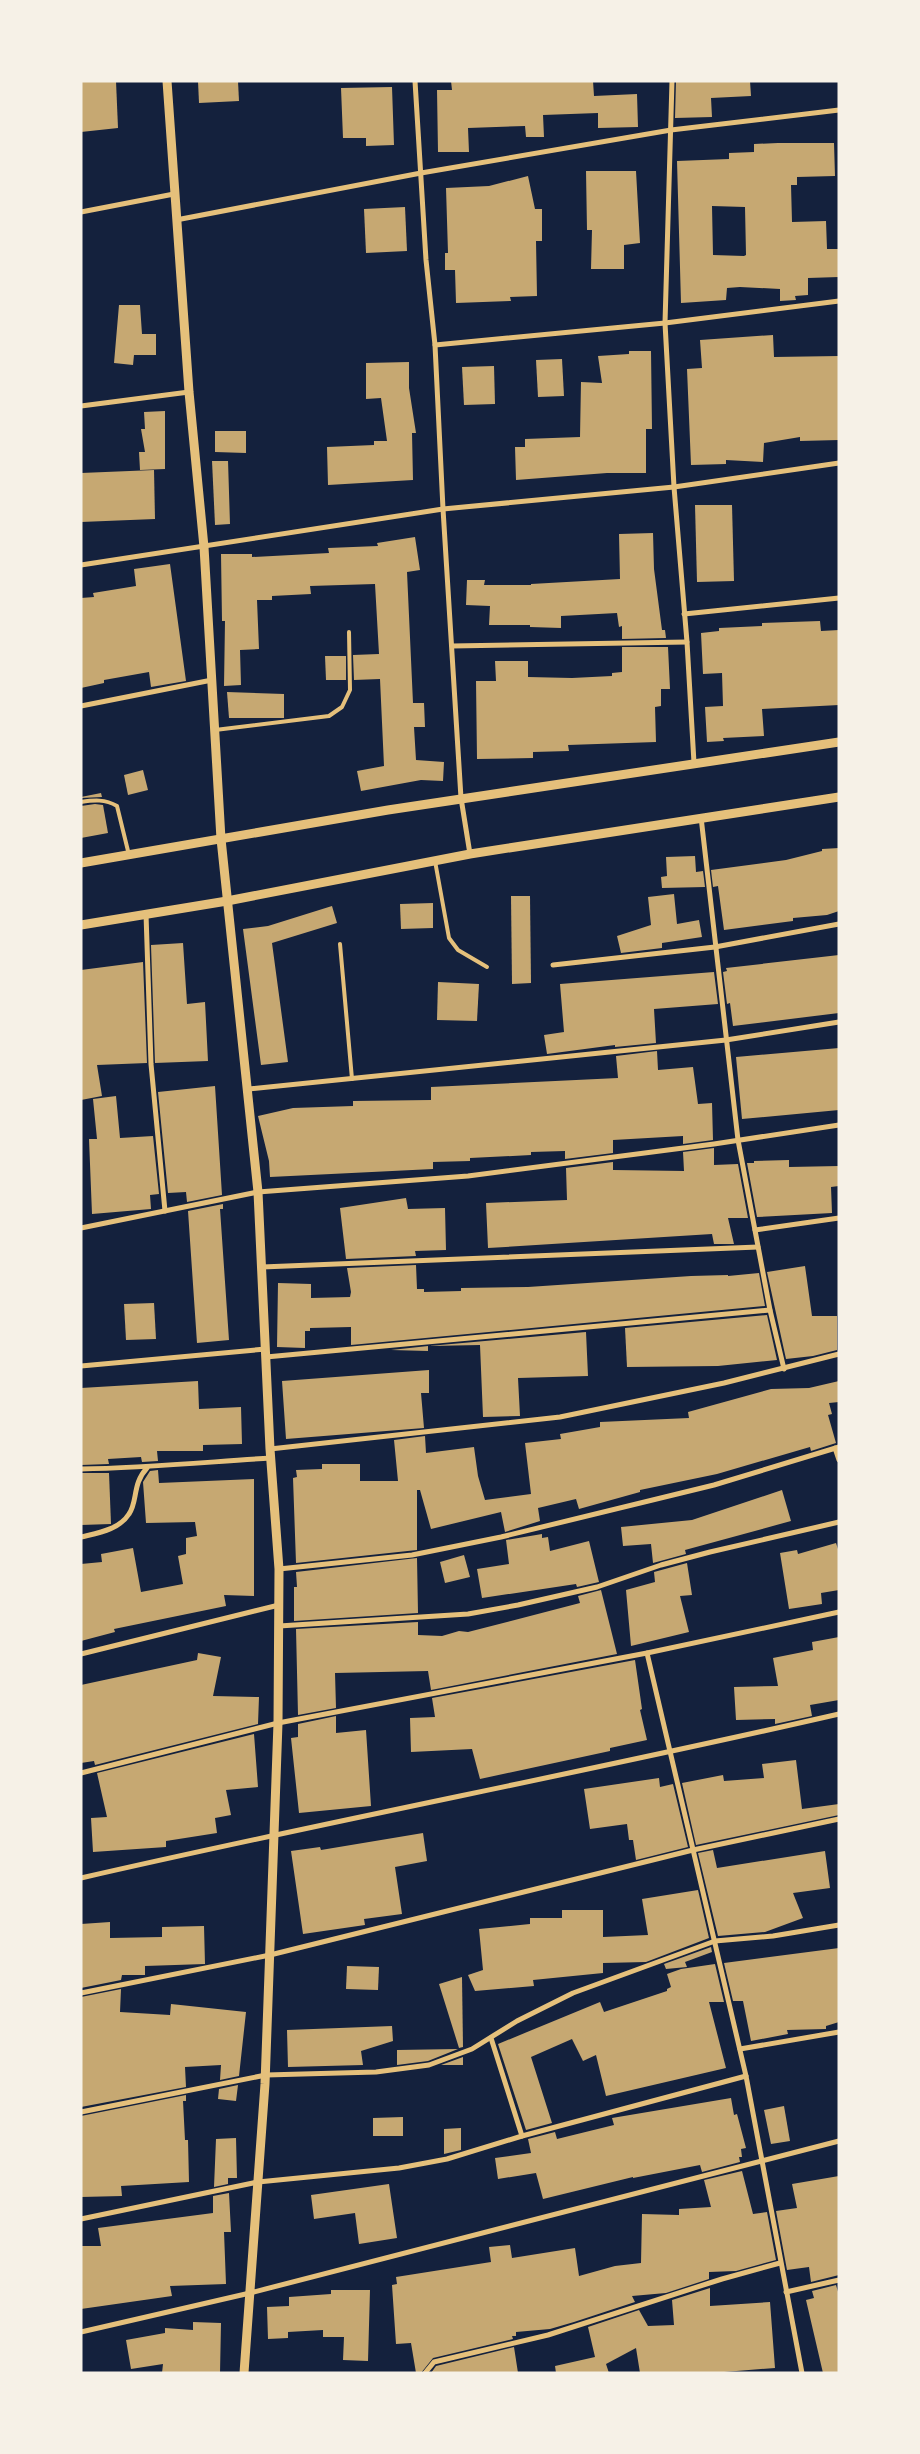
<svg xmlns="http://www.w3.org/2000/svg" width="920" height="2454" font-family="Rubik,sans-serif">
<style>
.building{fill:#c6a872;fill-rule:evenodd}
.lines{fill:none;stroke-linecap:round;stroke-linejoin:round}
.service{stroke:#e5c07b;stroke-width:4}
.minor{stroke:#e5c07b;stroke-width:5}
.tertiary{stroke:#e5c07b;stroke-width:9}
</style>
<rect width="100%" height="100%" fill="#14213d"/>
<g class="building">
<path d="M81,81H116L118,128L81,132Z"/>
<path d="M198,81H238L239,101L199,103Z"/>
<path d="M451,81H593L594,96L637,94L638,127L598,128V113L543,115L544,137H526L525,126L468,128L469,152H438L437,90H452Z"/>
<path d="M676,81H750L751,96L711,98L712,117L675,118Z"/>
<path d="M392,87L394,145L366,146V138H343L341,88Z"/>
<path d="M778,143H834L835,176L797,177V185H791L792,222L826,221L827,249H839V277L808,278V295L795,296L796,300L780,301V289L740,287L727,288L726,300L681,303L677,161L729,159V153L754,152V144ZM712,206L745,207L746,255L744,256L713,255Z"/>
<path d="M586,171H636L640,243L624,245V269H591L592,230H587Z"/>
<path d="M528,176L535,209H542V241H536L537,296L510,297L511,301L456,303L455,270H445V253H448L446,188L489,186Z"/>
<path d="M405,207L407,251L366,253L364,209Z"/>
<path d="M119,305H140L142,334H156V355H134L133,365L114,363Z"/>
<path d="M773,335L774,357L839,356V440L800,441V437L764,443L763,462L726,460V464L691,465L687,369L702,368L700,340Z"/>
<path d="M629,351H651L652,429H646V473H607L516,480L515,447H525V439L580,437L581,382L602,383L598,356L629,354Z"/>
<path d="M562,359L564,396L538,397L536,360Z"/>
<path d="M409,362V388L416,433H412L413,480L328,485L327,447L374,445V441H387L381,398L366,399V363Z"/>
<path d="M494,366L495,404L464,405L462,367Z"/>
<path d="M165,411V469L140,470L139,452H145L141,429H145L144,412Z"/>
<path d="M215,431H246V453L215,452Z"/>
<path d="M212,461H228L230,524L215,525Z"/>
<path d="M154,470L155,519L81,522V473Z"/>
<path d="M695,505H732L734,581L697,582Z"/>
<path d="M653,533L654,569L662,630H665L666,638L622,639V626L619,627L617,613L561,616V628L530,627V625H489L490,606L466,605L467,580H485L484,585H531V584L620,579L619,534Z"/>
<path d="M415,537L420,570L407,572L413,703H424L425,727H414L416,760L444,762L443,781L421,780L361,791L357,771L384,766L380,679L354,680L353,655L379,654L375,584L310,586L311,594L272,596V600H257L259,649L240,650L241,685L224,686L225,621H222L221,554H252V557L329,553L328,548L378,546L377,543Z"/>
<path d="M170,564L186,681L151,687L149,672L104,680V683L81,688V598L94,597L93,593L136,586L134,569Z"/>
<path d="M820,621L821,631L839,630V705L762,709L764,736L723,738L724,741L707,742L705,707L723,706L722,673L703,674L701,633L719,631V628L762,626V623Z"/>
<path d="M622,647H668L670,689H661V706L655,707L656,742L568,745L569,751L533,752V758L477,759L476,681H496L495,661H528V677L572,678L612,676V673L622,672Z"/>
<path d="M325,656H346V680H326Z"/>
<path d="M227,692L284,694V718H229Z"/>
<path d="M143,770L148,790L128,795L124,775Z"/>
<path d="M101,793L102,797L81,798V797Z"/>
<path d="M95,804L103,805L108,833L81,838V806Z"/>
<path d="M839,848V911L827,915L793,918V921L724,930L718,886L713,887L711,870L786,860L822,851V849Z"/>
<path d="M695,856L696,872L703,871L705,887L662,888L661,877L667,876L666,857Z"/>
<path d="M674,894L677,924L699,920L702,937L662,943V948L621,953L617,936L651,925L648,897Z"/>
<path d="M511,896H530L531,983L512,984Z"/>
<path d="M433,903V928L401,929L400,904Z"/>
<path d="M332,906L337,923L272,943L288,1062L261,1065L243,929L268,926Z"/>
<path d="M183,943L187,1004L205,1002L208,1061L155,1063L151,945Z"/>
<path d="M839,955V1013L733,1026L730,1003L727,1004L723,972L727,971L726,968Z"/>
<path d="M143,962L147,1063L97,1065L102,1096L81,1100V970Z"/>
<path d="M714,972L718,1004L654,1009L656,1043L615,1047V1045L547,1054L544,1035L564,1032L560,984Z"/>
<path d="M438,982L479,984L477,1021L437,1020Z"/>
<path d="M839,1048V1110L742,1119L736,1057Z"/>
<path d="M657,1051L658,1070L693,1067L698,1104L712,1103L713,1140L683,1144V1136L613,1140V1153L565,1159V1151L531,1152V1155L470,1158V1161L433,1162V1169L270,1177L269,1161L258,1116L293,1108L353,1106V1101L431,1100V1087L618,1078L616,1056Z"/>
<path d="M215,1086L222,1195L187,1202L186,1192L168,1193L158,1092Z"/>
<path d="M116,1096L120,1138L153,1136L159,1194L150,1195L151,1209L92,1214L89,1139H97L93,1099Z"/>
<path d="M714,1148V1165L738,1164L748,1218H728L734,1244H714L712,1234L488,1248L486,1203L567,1200L566,1168L613,1162V1170L684,1171L683,1152Z"/>
<path d="M789,1160V1167L839,1166V1186L831,1187L832,1213L757,1217L747,1163H754V1161Z"/>
<path d="M406,1198L408,1209L445,1208L446,1250L415,1251L416,1256L346,1259L340,1208Z"/>
<path d="M223,1204V1209H220L229,1340L197,1343L188,1211Z"/>
<path d="M416,1265L417,1289H424V1292L461,1291V1288L528,1287L691,1276L728,1275V1276L759,1273L765,1306L351,1345V1327L310,1328V1331H305V1348L277,1347L278,1283L311,1284V1298L350,1297L351,1292L347,1268Z"/>
<path d="M805,1266L812,1316H837V1350L813,1356L786,1359L767,1272Z"/>
<path d="M154,1303L156,1339L126,1340L124,1304Z"/>
<path d="M767,1315L777,1360L718,1366L627,1367L625,1328Z"/>
<path d="M586,1332L588,1376L518,1378L520,1416L483,1417L480,1345L429,1346Z"/>
<path d="M428,1346V1351L391,1350Z"/>
<path d="M429,1370V1393H421L424,1428L286,1439L282,1381Z"/>
<path d="M198,1381L199,1409L241,1407L242,1444L203,1445V1451H157L158,1461L142,1462L141,1457L108,1459L109,1464L81,1465V1388Z"/>
<path d="M839,1381V1402L829,1403L832,1414L828,1415L836,1443L811,1451L810,1447L717,1474L640,1490V1492L579,1509L576,1499L538,1508L540,1521L505,1532L501,1512L431,1529L420,1490H417V1550L296,1563L293,1478L297,1477L296,1470L322,1469V1464H360V1481H398L394,1440L425,1436L426,1453L474,1447L478,1476L485,1500L531,1494L525,1443L561,1439L560,1434L600,1427V1422L689,1418L688,1412L771,1389L809,1388Z"/>
<path d="M158,1470L159,1483L254,1479V1596L224,1595L226,1606L114,1629L115,1632L81,1641V1564L102,1562L101,1554L133,1548L141,1592L183,1584L178,1556L186,1554V1538L197,1536L195,1522L146,1523L143,1482L150,1471Z"/>
<path d="M81,1473H109L111,1524L81,1525Z"/>
<path d="M782,1490L791,1521L685,1550L686,1554L653,1563L651,1544L623,1546L621,1527L692,1520Z"/>
<path d="M542,1534V1538L548,1537L550,1551L589,1541L599,1582L577,1587L576,1584L482,1598L477,1569L509,1564L506,1540Z"/>
<path d="M836,1543L839,1552V1590L821,1593L822,1604L789,1609L780,1553L797,1550L798,1554Z"/>
<path d="M464,1555L470,1577L445,1583L440,1562Z"/>
<path d="M417,1558L418,1613L294,1621V1587H297L296,1572Z"/>
<path d="M687,1563L692,1595L680,1596L689,1632L631,1646L626,1590L655,1582L654,1572Z"/>
<path d="M601,1590L617,1654L431,1690L428,1671L335,1673L336,1708L298,1715L296,1629L418,1622V1635L442,1636L459,1631L468,1632L580,1603L578,1596Z"/>
<path d="M839,1637V1700L810,1705L812,1716L775,1724V1719L736,1720L734,1687L778,1686L773,1658L813,1650L812,1642Z"/>
<path d="M198,1653L221,1657L213,1696L259,1697L258,1724L95,1765L94,1761L81,1763V1685L197,1660Z"/>
<path d="M635,1660L642,1709L640,1710L647,1740L610,1748V1751L480,1779L472,1749L411,1752L410,1718L435,1717L432,1698Z"/>
<path d="M336,1716V1733L366,1730L371,1806L299,1813L291,1738L298,1737V1724Z"/>
<path d="M254,1734L258,1787L226,1790L231,1815L215,1818L217,1833L166,1841V1847L93,1852L91,1818L107,1817L97,1773Z"/>
<path d="M796,1760L802,1809L839,1804V1815L696,1845L682,1783L723,1775L724,1781L764,1778L762,1764Z"/>
<path d="M659,1778L660,1787L673,1784L688,1847L636,1860L633,1840H629L627,1824L590,1829L584,1789Z"/>
<path d="M423,1833L427,1861L395,1867L402,1914L364,1919L365,1925L303,1934L291,1851L320,1847L321,1850Z"/>
<path d="M713,1850L717,1868L825,1851L830,1888L793,1893L803,1918L765,1932L718,1936L698,1853Z"/>
<path d="M698,1890L709,1938L646,1962L603,1963V1973L533,1980L534,1986L475,1991L468,1975L483,1970L479,1929L530,1924V1918H562V1910H603V1937L648,1935L642,1899Z"/>
<path d="M110,1922V1938L162,1937V1927L204,1926L205,1964L145,1966V1975H122L121,1980L81,1988V1924Z"/>
<path d="M711,1947L712,1952L685,1962L687,1967L666,1969L664,1964Z"/>
<path d="M839,1948V2022L826,2026V2029L787,2030L788,2034L751,2041L743,2001H733L724,1963Z"/>
<path d="M715,1964L724,2002H709L726,2068L606,2096L596,2055L583,2061L572,2039L531,2057L552,2123L526,2130L498,2044L600,2002L604,2012L667,1991V1989L671,1987L667,1974L681,1969Z"/>
<path d="M347,1966L379,1967L378,1990L346,1989Z"/>
<path d="M462,1977L463,2047L459,2048L439,1984Z"/>
<path d="M121,1989L120,2012L170,2015L171,2004L246,2012L239,2076L220,2080L221,2065L185,2067L186,2087L81,2107V1997Z"/>
<path d="M392,2026L393,2041L361,2051L363,2065L288,2067L287,2030Z"/>
<path d="M458,2049L428,2061L397,2065V2050Z"/>
<path d="M463,2057V2065H441Z"/>
<path d="M238,2085L236,2101L218,2099L219,2089Z"/>
<path d="M186,2095V2101H183L185,2140H188L189,2182L121,2186L122,2196L81,2197V2116Z"/>
<path d="M731,2098L734,2115L737,2114L746,2148L741,2149L742,2157H739L740,2162L702,2172L700,2165L633,2178V2177L543,2199L536,2173L498,2179L495,2158L531,2153L528,2139L555,2132L557,2139L614,2125L612,2118Z"/>
<path d="M784,2106L790,2141L771,2144L764,2110Z"/>
<path d="M403,2117V2136H373V2118Z"/>
<path d="M461,2128V2150L444,2154V2129Z"/>
<path d="M236,2138L237,2178H228V2184L214,2187L216,2139Z"/>
<path d="M742,2171L753,2214L767,2212L776,2260L736,2271L709,2272V2279L666,2293L632,2296L635,2302L574,2322L550,2329L516,2332V2336H512L513,2339L433,2358L421,2373H416L411,2343L396,2344L392,2285L397,2284L396,2277L491,2262L489,2247L510,2245L512,2258L575,2248L579,2276L615,2266L641,2263L642,2214L679,2215V2209L711,2207L704,2180Z"/>
<path d="M839,2176V2275L811,2282L809,2267L787,2270L776,2211L797,2208L792,2184Z"/>
<path d="M389,2184L397,2238L359,2244L355,2213L314,2219L311,2195Z"/>
<path d="M229,2193L231,2232H224L226,2284L170,2286L172,2296L81,2309V2246H101L98,2228L213,2213V2196Z"/>
<path d="M836,2285L839,2295V2373H823L806,2300L814,2298L812,2291Z"/>
<path d="M710,2288V2306L770,2302L775,2368L712,2373H640L636,2348L606,2364L609,2373H556L555,2366L595,2357L588,2327L639,2310L648,2326L674,2325L672,2300Z"/>
<path d="M331,2290H370L368,2361L343,2360L344,2337H323V2330L288,2332V2338L268,2339L267,2307L289,2306V2297L331,2294Z"/>
<path d="M193,2322L221,2323L220,2373H162L163,2364L131,2369L126,2340L165,2333V2328L193,2330Z"/>
<path d="M514,2347L518,2373H431L436,2366Z"/>
</g>
<g class="lines">
<g class="service">
<path d="M215,730L329,716L342,707L350,690L349,632"/>
<path d="M81,802C94,800 105,799 117,806L129,855"/>
<path d="M435,861L449,938L458,950L487,967"/>
<path d="M340,944L352,1079"/>
</g>
<g class="minor">
<path d="M415,81L426,260L435,345L443,509L461,798L470,854"/>
<path d="M672,81L665,323L674,487L687,642L694,763"/>
<path d="M81,212L174,194"/>
<path d="M176,220L421,173L671,130L839,110"/>
<path d="M435,345L665,323L839,301"/>
<path d="M81,406L189,392"/>
<path d="M81,565L443,509L674,487L839,463"/>
<path d="M684,614L839,598"/>
<path d="M452,646L687,642"/>
<path d="M81,706L212,680"/>
<path d="M701,817L738,1140L770,1310L784,1369"/>
<path d="M146,914L151,1064L165,1211"/>
<path d="M553,965L715,947L839,924"/>
<path d="M249,1089L726,1040L839,1022"/>
<path d="M81,1228L258,1192L468,1176L714,1144L839,1125"/>
<path d="M755,1230L839,1218"/>
<path d="M262,1267L758,1247"/>
<path d="M266,1357L770,1310"/>
<path d="M81,1366L266,1349"/>
<path d="M835,1448L839,1460"/>
<path d="M270,1449L560,1417L724,1383L839,1354"/>
<path d="M81,1469C145,1468 207,1462 271,1458"/>
<path d="M81,1537C97,1533 119,1530 129,1514C138,1501 132,1484 147,1468"/>
<path d="M279,1569L412,1555L501,1537L714,1485L839,1447"/>
<path d="M279,1626L468,1614L518,1605L597,1587L661,1565L710,1552L839,1522"/>
<path d="M647,1653L746,2076L802,2373"/>
<path d="M81,1654L279,1605"/>
<path d="M81,1773L278,1723L647,1653L839,1612"/>
<path d="M81,1878C333,1820 587,1772 839,1714"/>
<path d="M81,1993L270,1955L693,1850L839,1819"/>
<path d="M491,2038L522,2136"/>
<path d="M740,2049L839,2032"/>
<path d="M81,2112L266,2075L376,2072L429,2065L472,2049L517,2021L573,1993L715,1941L773,1936L839,1925"/>
<path d="M81,2219L258,2182L399,2168L447,2159L522,2136L746,2076"/>
<path d="M786,2292L839,2280"/>
<path d="M81,2332L250,2293L839,2141"/>
<path d="M425,2373L434,2362L548,2335L722,2279L780,2263"/>
</g>
<g class="tertiary">
<path d="M167,81L189,392L204,547L221,839L258,1192L270,1449L279,1569L278,1723L265,2084L244,2373"/>
<path d="M81,863L388,810L839,742"/>
<path d="M81,925L227,901L470,854L839,797"/>
</g>
</g>
<rect width="920" height="2454" fill="none" stroke="#f6f1e7" stroke-width="165"/>
</svg>
